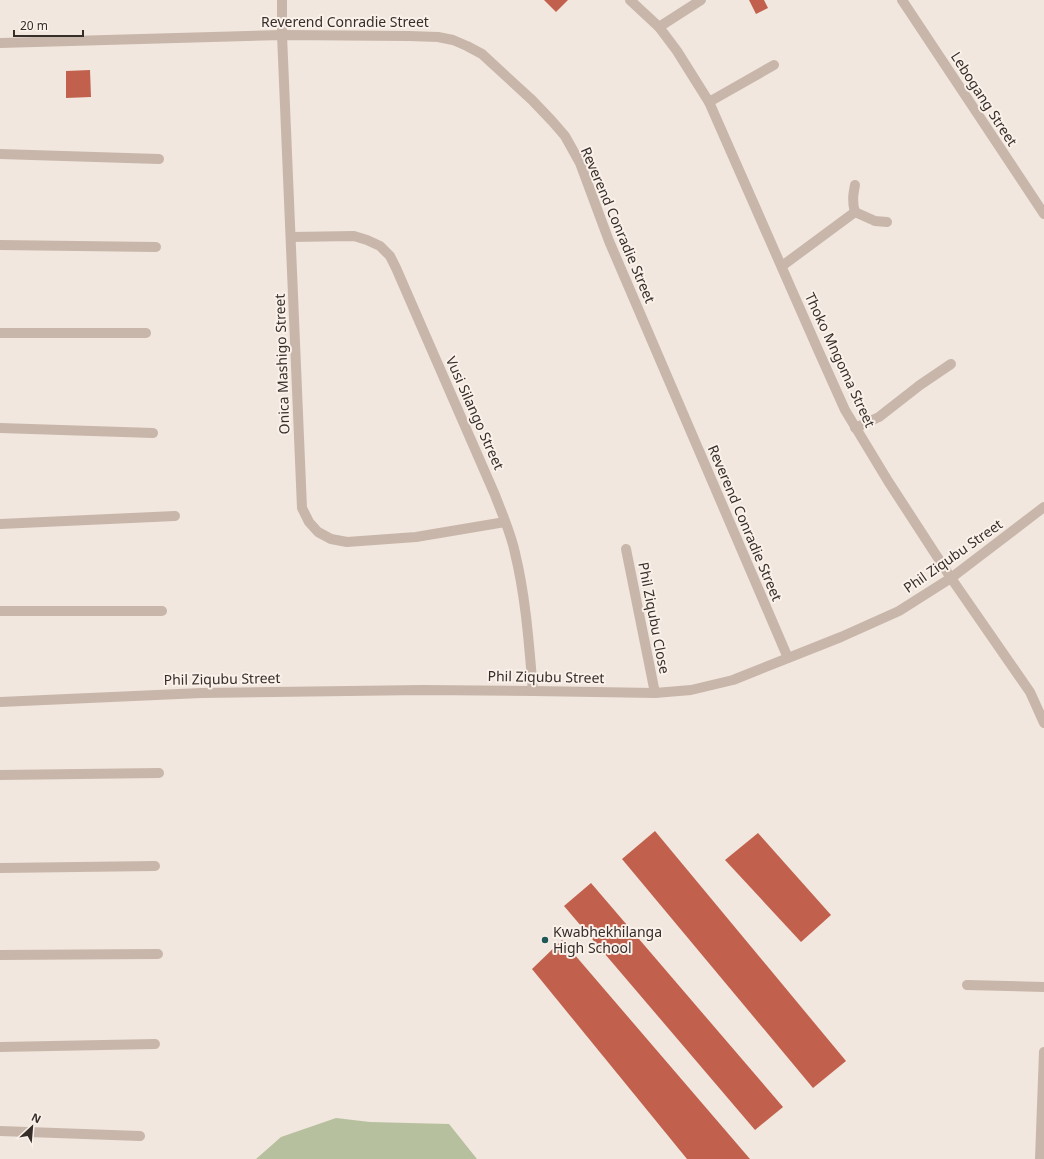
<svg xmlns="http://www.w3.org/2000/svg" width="1044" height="1159" font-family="'Noto Sans',sans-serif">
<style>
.green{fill:#b7c09e}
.building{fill:#c1614d}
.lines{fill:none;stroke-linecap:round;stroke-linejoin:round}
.minor{stroke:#c9b6aa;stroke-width:10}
.poi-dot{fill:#205757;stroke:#f9f1ea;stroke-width:1.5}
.labels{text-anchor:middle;stroke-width:4;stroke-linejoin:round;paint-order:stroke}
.street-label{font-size:14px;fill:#372d29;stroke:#f9f1ea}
.poi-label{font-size:14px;fill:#372d29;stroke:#f9f1ea;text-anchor:start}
</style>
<rect width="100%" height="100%" fill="#f1e7de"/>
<path class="green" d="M336,1118L370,1122L449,1124L477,1159H256L281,1137Z"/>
<g class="building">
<path d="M544,0H568L556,12Z"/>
<path d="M749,0H764L768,8L756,14Z"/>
<path d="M90,70L91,97L66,98V71Z"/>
<path d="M655,831L846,1061L813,1088L622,859Z"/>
<path d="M758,833L831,915L801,942L725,860Z"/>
<path d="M591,883L783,1107L755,1130L564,906Z"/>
<path d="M562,940L750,1159H687L532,969Z"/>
</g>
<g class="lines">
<g class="minor">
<path d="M282,0V35L302,508L309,522L318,532L331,539L347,542L416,537L505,522"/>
<path d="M630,0L659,27L677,51L709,102L819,352L845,410L888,481L951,578L1030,692L1044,723"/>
<path d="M902,0L1044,214"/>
<path d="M659,27L701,0"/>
<path d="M0,43L282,35L409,36L438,37L453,40L467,46L482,54L532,100L552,121L565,136L580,163L609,241L788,658"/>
<path d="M709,102L774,65"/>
<path d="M0,154L159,159"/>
<path d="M855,212L875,221L887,222"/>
<path d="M855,212C852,202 853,195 855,185"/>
<path d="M291,237L354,236L367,240L380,246L390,256L396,268L495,495C502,514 511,533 515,553C526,598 529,645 533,691"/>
<path d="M0,245L156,247"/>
<path d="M782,266L855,212"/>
<path d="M0,333H146"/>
<path d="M0,428L153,433"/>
<path d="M855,428L879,417L920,385L951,364"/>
<path d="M0,524L175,516"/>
<path d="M626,549L655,693"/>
<path d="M0,611H162"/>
<path d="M0,702L201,693L423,690L533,691L655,693L691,690L733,680L841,637L899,611L951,578L1044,507"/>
<path d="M0,775L159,773"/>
<path d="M0,868L155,866"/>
<path d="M0,955L158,954"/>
<path d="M967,985L1044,987"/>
<path d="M0,1047L155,1044"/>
<path d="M0,1131L140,1136"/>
<path d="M1040,1159L1044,1052"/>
</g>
</g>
<circle class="poi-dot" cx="545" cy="940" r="4"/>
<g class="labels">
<g class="street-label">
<text x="345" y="27">Reverend Conradie Street</text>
<text transform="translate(984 99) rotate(57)" y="5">Lebogang Street</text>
<text transform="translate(618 225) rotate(67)" y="5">Reverend Conradie Street</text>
<text transform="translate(840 360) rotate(65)" y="5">Thoko Mngoma Street</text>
<text transform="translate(282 364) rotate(-92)" y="5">Onica Mashigo Street</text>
<text transform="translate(475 413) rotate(66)" y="5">Vusi Silango Street</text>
<text transform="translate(745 523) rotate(67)" y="5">Reverend Conradie Street</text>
<text transform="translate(953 556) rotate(-35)" y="5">Phil Ziqubu Street</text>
<text transform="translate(654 618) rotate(79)" y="5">Phil Ziqubu Close</text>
<text transform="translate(546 677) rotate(1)" y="5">Phil Ziqubu Street</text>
<text transform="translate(222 679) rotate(-1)" y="5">Phil Ziqubu Street</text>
</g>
<g class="poi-label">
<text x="553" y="937">Kwabhekhilanga<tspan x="553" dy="16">High School</tspan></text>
</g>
</g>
<g transform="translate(32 1127) rotate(26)" stroke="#f9f1ea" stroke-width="3" paint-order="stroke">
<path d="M0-3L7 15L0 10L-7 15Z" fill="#372d29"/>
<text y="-6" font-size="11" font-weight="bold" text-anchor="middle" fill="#372d29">N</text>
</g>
<path d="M14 30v6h69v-6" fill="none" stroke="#372d29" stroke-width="2"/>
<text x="20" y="30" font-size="12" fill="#372d29" stroke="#f9f1ea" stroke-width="3" paint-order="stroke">20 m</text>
</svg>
